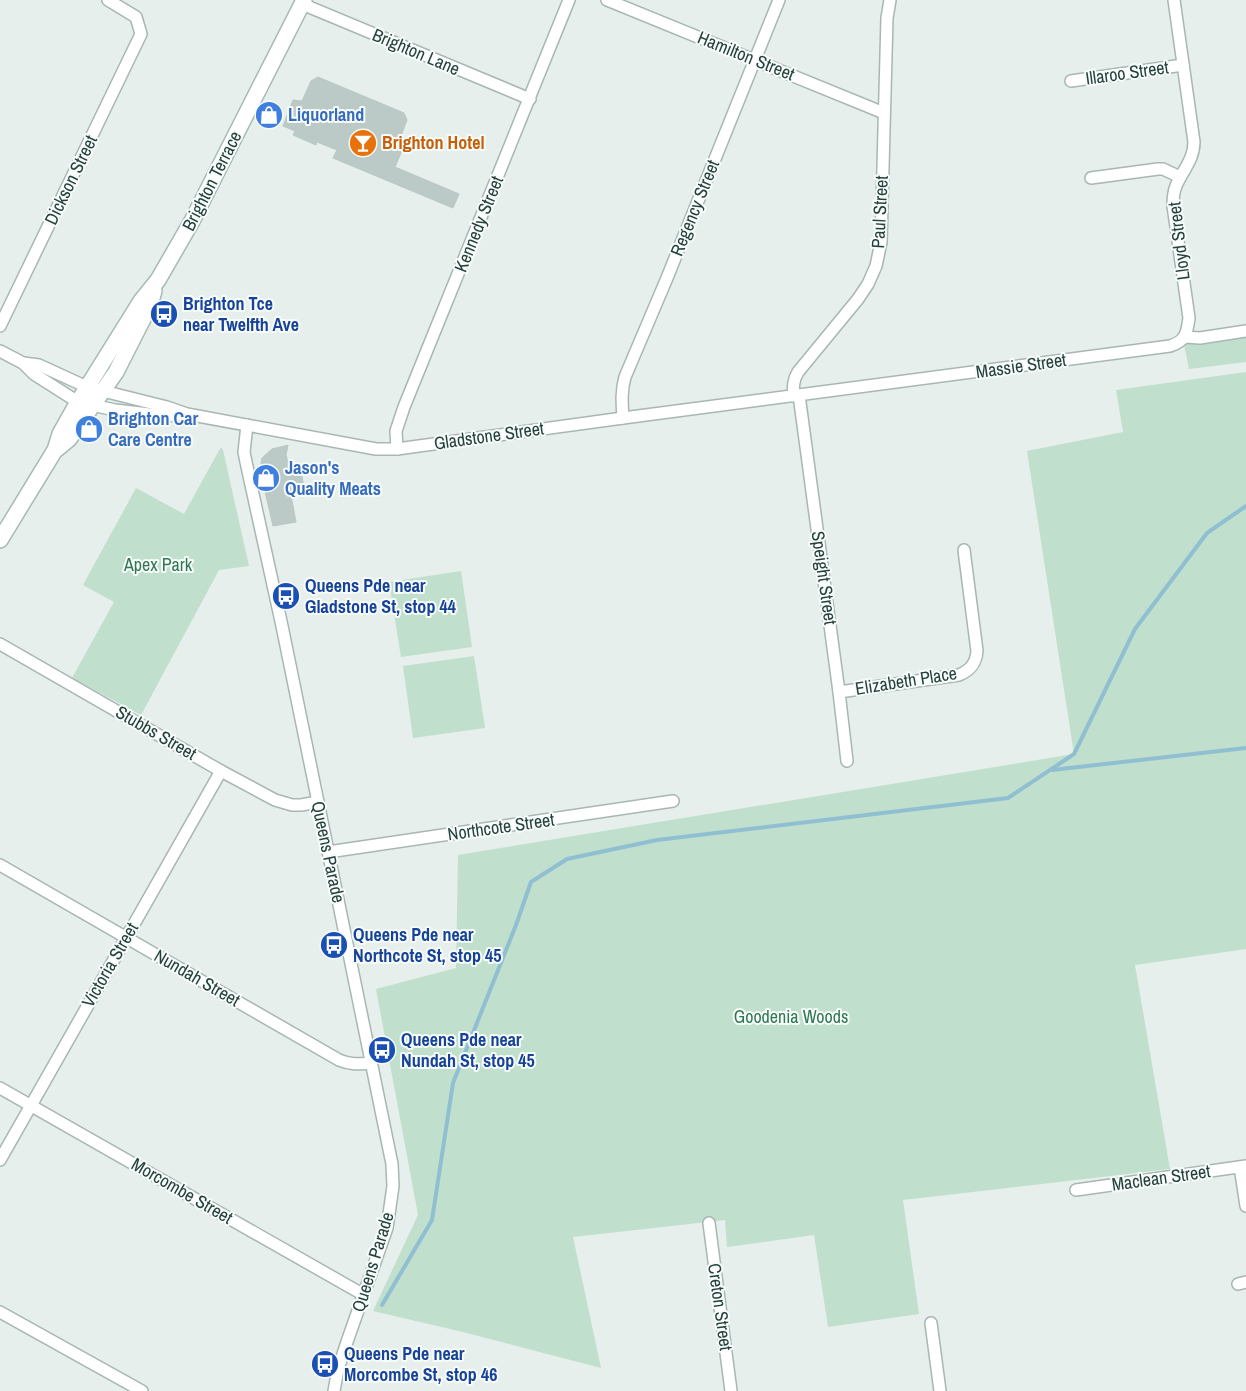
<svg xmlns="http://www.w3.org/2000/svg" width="1246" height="1391" font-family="'Archivo Narrow',sans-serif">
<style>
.green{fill:#c0dfcd}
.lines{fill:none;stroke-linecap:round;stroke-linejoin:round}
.stream{stroke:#90bfd2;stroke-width:4}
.building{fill:#bbcac6;stroke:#b8c8c4}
.minor-casing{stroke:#a8b7b4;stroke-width:14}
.secondary-casing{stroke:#a5bab6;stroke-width:18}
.minor{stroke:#fff;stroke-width:11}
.secondary{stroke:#fff;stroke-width:15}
.labels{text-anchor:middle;stroke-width:4;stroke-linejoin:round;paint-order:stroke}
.street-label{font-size:18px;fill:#25413d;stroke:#f7fbf9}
.shop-label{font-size:18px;font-weight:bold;fill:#366cbe;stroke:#f7fbf9;text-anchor:start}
.food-label{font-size:18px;font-weight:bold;fill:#c56008;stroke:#f7fbf9;text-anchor:start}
.transit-label{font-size:18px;font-weight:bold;fill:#164399;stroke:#f7fbf9;text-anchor:start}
.park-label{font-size:18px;fill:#2f7855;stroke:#f7fbf9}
</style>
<rect width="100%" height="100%" fill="#e6efec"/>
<g class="green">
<path d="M1246,335V362L1189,369L1184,344Z"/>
<path d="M1246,372V949L1135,965L1170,1169L903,1200L919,1314L828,1327L814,1235L727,1247L725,1220L573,1237L601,1368L463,1332L373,1311L418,1215L376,989L456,968L458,855L1074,754L1027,451L1123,432L1116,390Z"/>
<path d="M221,447L223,450L249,566L219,570L141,715L72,678L114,602L83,585L136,488L184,514Z"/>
<path d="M461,571L472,647L401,657L389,582Z"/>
<path d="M474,656L485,728L413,738L403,666Z"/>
</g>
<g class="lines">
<g class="stream">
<path d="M1052,770L1246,748"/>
<path d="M382,1305L432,1220L453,1083L516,925L531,882L567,859L657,840L1008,798L1074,754L1135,629L1207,533L1246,506"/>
</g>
</g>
<g class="building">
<path d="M318,77L404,113L407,120L401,136L407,139L395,167L459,194L453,208L333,158L337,150L317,142L316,145L293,135L295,131L283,126L293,100L302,101L311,81Z"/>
<path d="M288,445L286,455L289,466L300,465L304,488L290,490L296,522L273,526L260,470L262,458L272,449Z"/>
</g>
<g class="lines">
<defs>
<g id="minor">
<path d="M607,0L884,113"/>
<path d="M302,4L530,99"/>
<path d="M1071,81L1183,65"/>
<path d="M1091,178L1158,169H1163L1180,177"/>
<path d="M0,326L141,34L136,17L108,0"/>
<path d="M1184,337L1200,338L1246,331"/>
<path d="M0,351L23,363L34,374L78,402L115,410L166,416L184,414"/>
<path d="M23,363L39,365L87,387L167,407L187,414L376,449H397L623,418L1170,346C1186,341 1187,333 1189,318L1173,206C1173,199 1173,193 1176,186C1182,171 1194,160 1194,142L1174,0"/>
<path d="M799,395L839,692L847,761"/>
<path d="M794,396C793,387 793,380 798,372L858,299L868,284L876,266L881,242L887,18L890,0"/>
<path d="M623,418C622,403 621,391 625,377L667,278L779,0"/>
<path d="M247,425L244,452L246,462L282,626L392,1164L393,1186L387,1228L348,1339L338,1369L334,1391"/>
<path d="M397,449L396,431L404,407L569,0"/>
<path d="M0,644L221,771L275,800L292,805H301L318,802"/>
<path d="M839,692L959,675C971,670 976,663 977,651L964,550"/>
<path d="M328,852L673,801"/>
<path d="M0,865L339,1060C351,1065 359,1064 371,1063"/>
<path d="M0,1088L364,1295"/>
<path d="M0,1160L221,771"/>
<path d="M1240,1167L1246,1206"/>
<path d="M1076,1190L1246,1166"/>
<path d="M709,1223L731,1391"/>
<path d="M1238,1284L1246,1282"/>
<path d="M0,1312L142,1391"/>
<path d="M931,1323L940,1391"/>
</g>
<g id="secondary">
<path d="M57,449L69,439L116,372L150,305L154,291"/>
<path d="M0,540L55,450L60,434L78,402L141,301L158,280L192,221L304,0"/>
</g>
</defs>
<use href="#minor" class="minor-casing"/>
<use href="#secondary" class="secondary-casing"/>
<use href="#minor" class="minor"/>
<use href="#secondary" class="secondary"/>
</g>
<defs>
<symbol id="shop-disc" viewBox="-11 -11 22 22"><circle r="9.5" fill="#3f7fe0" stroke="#f7fbf9"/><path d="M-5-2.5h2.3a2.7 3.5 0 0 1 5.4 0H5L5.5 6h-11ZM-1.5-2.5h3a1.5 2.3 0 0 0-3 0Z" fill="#fff"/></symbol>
<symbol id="bar-disc" viewBox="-11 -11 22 22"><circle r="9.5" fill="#e8710a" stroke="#f7fbf9"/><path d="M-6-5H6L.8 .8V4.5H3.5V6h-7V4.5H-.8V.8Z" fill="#fff"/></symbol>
<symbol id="bus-disc" viewBox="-11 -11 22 22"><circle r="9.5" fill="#1a4fb4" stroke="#f7fbf9"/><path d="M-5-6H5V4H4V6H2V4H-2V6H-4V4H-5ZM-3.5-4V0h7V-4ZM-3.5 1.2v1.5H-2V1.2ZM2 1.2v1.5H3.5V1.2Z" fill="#fff"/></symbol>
</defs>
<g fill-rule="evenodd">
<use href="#shop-disc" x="253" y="99" width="32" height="32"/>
<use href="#bar-disc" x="347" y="127" width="32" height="32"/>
<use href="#bus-disc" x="148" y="298" width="32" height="32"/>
<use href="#shop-disc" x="73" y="413" width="32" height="32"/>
<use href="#shop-disc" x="250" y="462" width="32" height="32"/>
<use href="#bus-disc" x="270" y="580" width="32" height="32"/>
<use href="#bus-disc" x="318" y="929" width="32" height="32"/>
<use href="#bus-disc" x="366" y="1034" width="32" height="32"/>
<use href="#bus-disc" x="309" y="1348" width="32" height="32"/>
</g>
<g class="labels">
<g class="street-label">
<text transform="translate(416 52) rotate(23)" y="6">Brighton Lane</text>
<text transform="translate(746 56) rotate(22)" y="6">Hamilton Street</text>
<text transform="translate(1127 73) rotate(-8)" y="6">Illaroo Street</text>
<text transform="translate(71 180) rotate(-64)" y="6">Dickson Street</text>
<text transform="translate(212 181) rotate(-63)" y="6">Brighton Terrace</text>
<text transform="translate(695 208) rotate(-68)" y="6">Regency Street</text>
<text transform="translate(880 212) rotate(-87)" y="6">Paul Street</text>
<text transform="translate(479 224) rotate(-68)" y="6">Kennedy Street</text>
<text transform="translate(1179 241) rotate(-97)" y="6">Lloyd Street</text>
<text transform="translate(1021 366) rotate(-8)" y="6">Massie Street</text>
<text transform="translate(489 436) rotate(-8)" y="6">Gladstone Street</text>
<text transform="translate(824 578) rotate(82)" y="6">Speight Street</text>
<text transform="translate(906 681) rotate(-9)" y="6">Elizabeth Place</text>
<text transform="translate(156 733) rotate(30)" y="6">Stubbs Street</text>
<text transform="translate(501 827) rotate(-8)" y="6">Northcote Street</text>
<text transform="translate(328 852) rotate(78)" y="6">Queens Parade</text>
<text transform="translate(110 965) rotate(-60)" y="6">Victoria Street</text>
<text transform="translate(197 978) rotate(30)" y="6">Nundah Street</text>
<text transform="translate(1161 1178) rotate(-8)" y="6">Maclean Street</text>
<text transform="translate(182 1191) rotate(30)" y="6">Morcombe Street</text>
<text transform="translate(373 1262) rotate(-73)" y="6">Queens Parade</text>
<text transform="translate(720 1307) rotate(82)" y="6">Creton Street</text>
</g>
<g class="shop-label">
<text x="288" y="121">Liquorland</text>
<text x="108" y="425">Brighton Car<tspan x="108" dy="21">Care Centre</tspan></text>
<text x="285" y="474">Jason's<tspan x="285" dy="21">Quality Meats</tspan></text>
</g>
<g class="food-label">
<text x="382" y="149">Brighton Hotel</text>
</g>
<g class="transit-label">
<text x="183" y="310">Brighton Tce<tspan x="183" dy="21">near Twelfth Ave</tspan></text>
<text x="305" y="592">Queens Pde near<tspan x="305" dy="21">Gladstone St, stop 44</tspan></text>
<text x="353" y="941">Queens Pde near<tspan x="353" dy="21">Northcote St, stop 45</tspan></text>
<text x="401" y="1046">Queens Pde near<tspan x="401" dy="21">Nundah St, stop 45</tspan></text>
<text x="344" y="1360">Queens Pde near<tspan x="344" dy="21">Morcombe St, stop 46</tspan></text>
</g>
<g class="park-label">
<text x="158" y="571">Apex Park</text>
<text x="791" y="1023">Goodenia Woods</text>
</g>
</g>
</svg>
